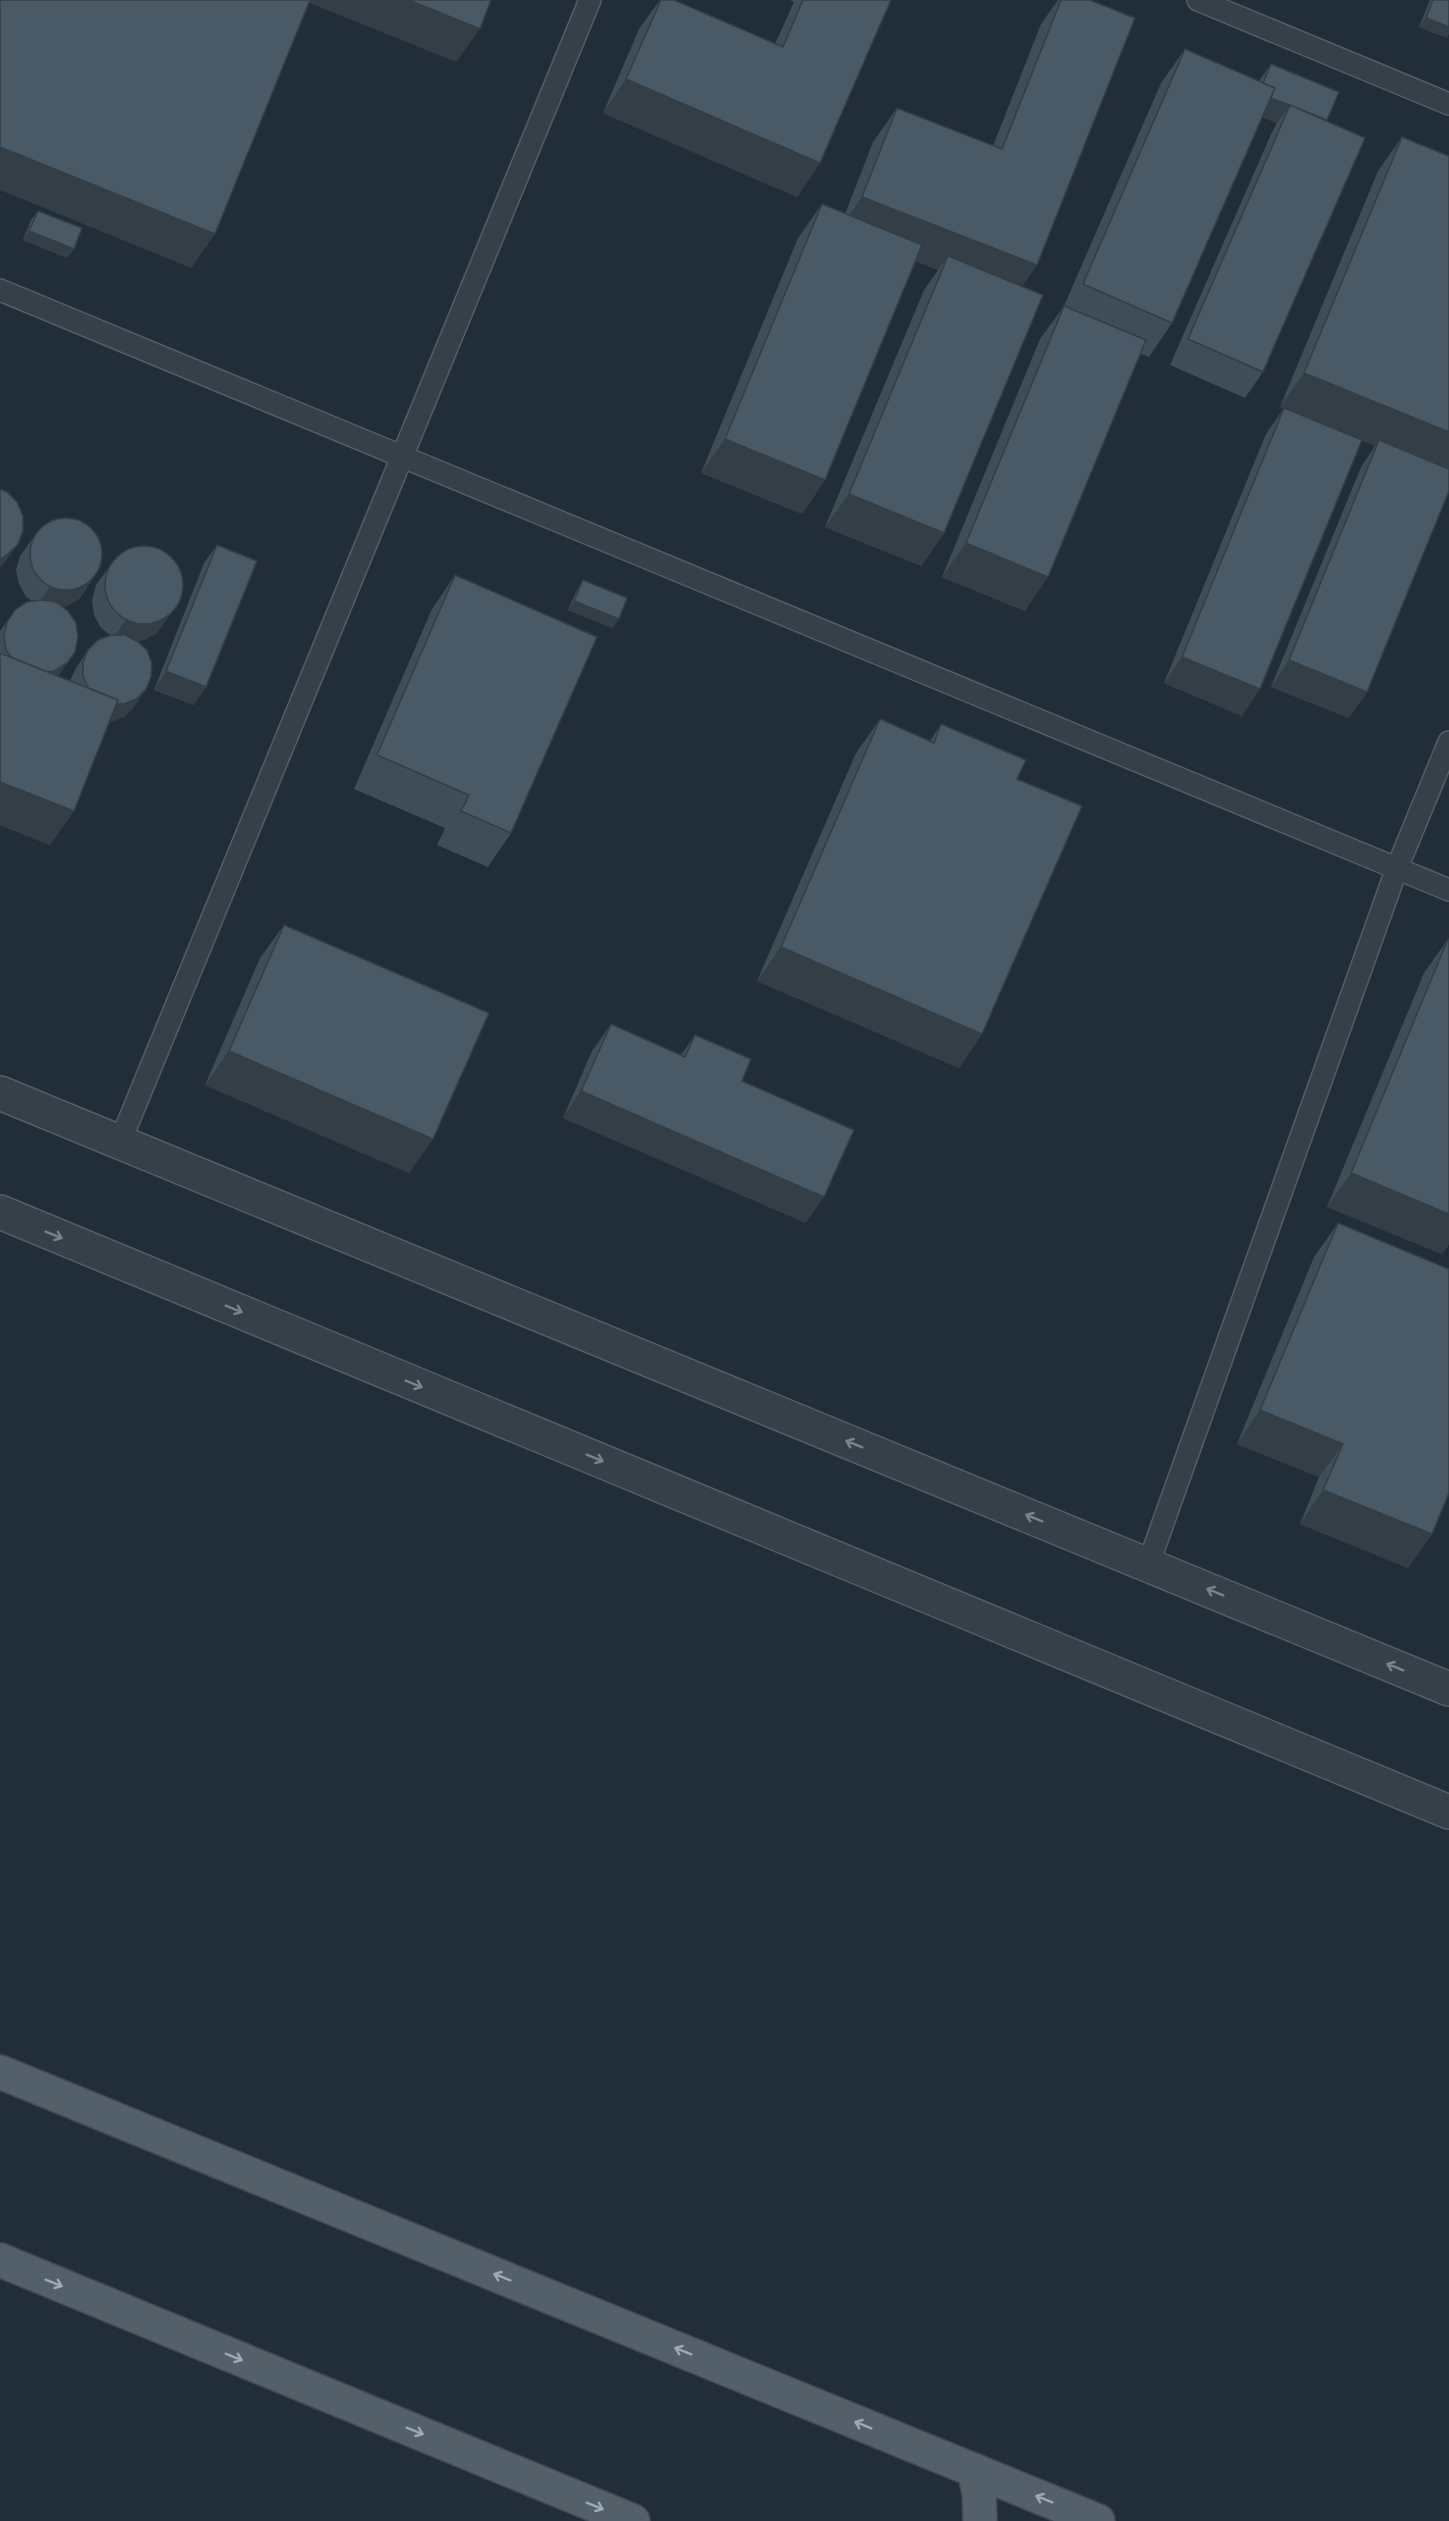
<svg xmlns="http://www.w3.org/2000/svg" width="1449" height="2521" font-family="'Sofia Sans Condensed',sans-serif">
<style>
.lines{fill:none;stroke-linecap:round;stroke-linejoin:round}
.service-casing{stroke:#525e67;stroke-width:24}
.tertiary-casing{stroke:#525e67;stroke-width:36}
.primary-casing{stroke:#3e4952;stroke-width:36}
.service{stroke:#354049;stroke-width:21}
.tertiary{stroke:#354049;stroke-width:33}
.primary{stroke:#535f69;stroke-width:33}
.wall{fill:#3f4d57}
.shaded-wall{fill:#333e47}
.building{fill:#495965;stroke:#333e47;stroke-width:1.5}
.oneway{stroke:#78848d}
.oneway2{stroke:#9da9b3}
</style>
<rect width="100%" height="100%" fill="#212e39"/>
<g class="lines">
<defs>
<g id="service">
<path d="M1198,0L1449,104"/>
<path d="M0,290L1449,890"/>
<path d="M120,1142L590,0"/>
<path d="M1148,1565L1397,868L1449,742"/>
</g>
<g id="tertiary">
<path d="M0,1093L1449,1689"/>
<path d="M0,1212L1449,1812"/>
</g>
<g id="primary">
<path d="M0,2072L1098,2521"/>
<path d="M0,2260L633,2521"/>
<path d="M974,2470L979,2494L980,2521"/>
</g>
</defs>
<use href="#service" class="service-casing"/>
<use href="#tertiary" class="tertiary-casing"/>
<use href="#primary" class="primary-casing"/>
<use href="#service" class="service"/>
<use href="#tertiary" class="tertiary"/>
<use href="#primary" class="primary"/>
</g>
<g class="wall">
<path d="M660,0H674L775,44L794,2L790,0H891L820,163L797,197L603,113L639,29Z"/>
<path d="M1058,0H1090L1037,265L1022,286L944,533L921,566L825,527L924,290L938,270L916,261L825,480L802,514L701,473L798,238L822,204L845,214L873,142L897,108L993,146L1041,24Z"/>
<path d="M1430,0H1449L1447,38L1419,27Z"/>
<path d="M1185,49L1259,81L1271,64L1327,121L1263,372L1245,398L1170,365L1272,132L1277,123L1262,117L1172,323L1149,357L1141,354L1025,611L942,577L1040,339L1064,306L1161,83Z"/>
<path d="M1402,137L1367,692L1349,718L1271,687L1361,467L1375,446L1362,440L1242,716L1164,683L1266,434L1284,408L1280,407L1378,171Z"/>
<path d="M38,211L67,258L23,240L31,220Z"/>
<path d="M33,538L87,588L78,600L65,607L63,608L75,652L58,676L70,681L76,668L88,650L110,635L101,628L94,615L92,600L96,585L109,567L179,602L157,633L144,640L137,641L134,707L124,717L109,722L50,845L0,825V631L15,610L32,601L26,597L19,584L16,570L20,556Z"/>
<path d="M217,545L206,687L193,705L154,690L204,563Z"/>
<path d="M455,575L511,833L488,867L437,845L445,828L354,789L432,609Z"/>
<path d="M583,580L619,619L612,628L568,610L577,590Z"/>
<path d="M880,719L930,741L941,724L1017,779L982,1034L959,1068L757,981L856,753Z"/>
<path d="M284,925L409,1173L205,1085L260,958Z"/>
<path d="M1448,939H1449V1244L1442,1254L1327,1207L1424,973Z"/>
<path d="M611,1024L681,1055L695,1035L742,1081L806,1223L563,1118L592,1051Z"/>
<path d="M1338,1223L1432,1534L1408,1568L1300,1524L1319,1477L1237,1444L1314,1257Z"/>
</g>
<g class="shaded-wall">
<path d="M302,0H409L480,29L456,62Z"/>
<path d="M1426,18L1449,27V34L1447,38L1419,27Z"/>
<path d="M626,79L820,163L797,197L603,113Z"/>
<path d="M1259,93L1290,105L1277,123L1247,111Z"/>
<path d="M0,147L215,234L191,268L0,190Z"/>
<path d="M862,197L1037,265L1014,299L948,256L938,270L838,231Z"/>
<path d="M29,231L74,249L67,258L23,240Z"/>
<path d="M1304,373L1449,432V476L1379,440L1375,446L1280,407Z"/>
<path d="M725,439L825,480L802,514L701,473Z"/>
<path d="M849,494L944,533L921,566L825,527Z"/>
<path d="M966,543L1048,577L1025,611L942,577Z"/>
<path d="M18,544L5,562L0,568V559Z"/>
<path d="M99,570L78,600L65,607L51,609L37,605L50,587Z"/>
<path d="M574,601L619,619L612,628L568,610Z"/>
<path d="M179,602L157,633L144,640L128,642L113,638L126,620Z"/>
<path d="M75,652L54,681L13,688Z"/>
<path d="M1182,657L1260,689L1242,716L1164,683Z"/>
<path d="M1289,660L1367,692L1349,718L1271,687Z"/>
<path d="M166,671L206,687L193,705L154,690Z"/>
<path d="M146,689L134,707L124,717L111,722H97V698Z"/>
<path d="M0,782L74,811L50,845L0,825Z"/>
<path d="M781,947L982,1034L959,1068L757,981Z"/>
<path d="M229,1051L433,1139L409,1173L205,1085Z"/>
<path d="M581,1091L824,1197L806,1223L563,1118Z"/>
<path d="M1351,1173L1449,1214V1244L1442,1254L1327,1207Z"/>
<path d="M1260,1410L1343,1444L1319,1477L1237,1444Z"/>
<path d="M1323,1490L1432,1534L1408,1568L1300,1524Z"/>
</g>
<g class="building">
<path d="M0,0H310L215,234L0,147Z"/>
<path d="M409,0H491L480,29Z"/>
<path d="M661,0H674L783,47L803,0H891L820,163L626,79Z"/>
<path d="M1061,0H1090L1135,18L1037,265L862,197L897,108L1002,149Z"/>
<path d="M1433,0H1449V27L1426,18Z"/>
<path d="M1185,49L1275,88L1172,323L1083,284Z"/>
<path d="M1271,64L1339,92L1327,120L1271,98L1275,88L1263,83Z"/>
<path d="M1290,105L1365,138L1263,372L1188,339Z"/>
<path d="M1402,137L1449,156V432L1304,373Z"/>
<path d="M822,204L922,245L825,480L725,439Z"/>
<path d="M38,211L82,228L74,249L29,231Z"/>
<path d="M948,256L1043,295L944,533L849,494Z"/>
<path d="M1064,306L1146,340L1048,577L966,543Z"/>
<path d="M1284,408L1362,440L1260,689L1182,657Z"/>
<path d="M1379,440L1449,469V491L1367,692L1289,660Z"/>
<path d="M0,489L7,492L17,502L23,516V531L18,544L7,555L0,559Z"/>
<circle cx="66" cy="554" r="36"/>
<path d="M217,545L257,561L206,687L166,671Z"/>
<circle cx="144" cy="585" r="39"/>
<path d="M455,575L597,637L511,833L461,811L469,795L377,755Z"/>
<path d="M583,580L627,598L619,619L574,601Z"/>
<path d="M42,600L56,602L68,611L76,623L78,637L75,652L67,663L54,671L47,672L12,658L6,650L4,636L7,622L15,610L27,602Z"/>
<path d="M111,635H125L137,641L147,650L152,663L151,677L146,689L136,699L124,704H117L118,700L88,688L83,676V662L88,650L98,640Z"/>
<path d="M0,653L118,700L74,811L0,782Z"/>
<path d="M880,719L934,743L941,724L1026,760L1017,779L1082,806L982,1034L781,947Z"/>
<path d="M284,925L489,1013L433,1139L229,1051Z"/>
<path d="M1448,939H1449V1214L1351,1173Z"/>
<path d="M611,1024L685,1057L695,1035L751,1059L742,1081L854,1130L824,1197L581,1091Z"/>
<path d="M1338,1223L1449,1269V1493L1432,1534L1323,1490L1343,1444L1260,1410Z"/>
</g>
<defs><path id="oneway-shaft" d="M-6 0H5M1.5-3L5.5 0L1.5 3" fill="none" stroke-width="1.6" stroke-linecap="round" stroke-linejoin="round" transform="scale(1.5)"/></defs>
<g class="oneway">
<use href="#oneway-shaft" transform="translate(54 1235) rotate(22)"/>
<use href="#oneway-shaft" transform="translate(234 1309) rotate(22)"/>
<use href="#oneway-shaft" transform="translate(414 1384) rotate(22)"/>
<use href="#oneway-shaft" transform="translate(854 1444) rotate(-158)"/>
<use href="#oneway-shaft" transform="translate(595 1458) rotate(22)"/>
<use href="#oneway-shaft" transform="translate(1034 1518) rotate(-158)"/>
<use href="#oneway-shaft" transform="translate(1215 1592) rotate(-158)"/>
<use href="#oneway-shaft" transform="translate(1395 1667) rotate(-158)"/>
</g>
<g class="oneway2">
<use href="#oneway-shaft" transform="translate(502 2277) rotate(-158)"/>
<use href="#oneway-shaft" transform="translate(54 2283) rotate(22)"/>
<use href="#oneway-shaft" transform="translate(683 2351) rotate(-158)"/>
<use href="#oneway-shaft" transform="translate(234 2357) rotate(22)"/>
<use href="#oneway-shaft" transform="translate(863 2425) rotate(-158)"/>
<use href="#oneway-shaft" transform="translate(415 2431) rotate(22)"/>
<use href="#oneway-shaft" transform="translate(1044 2499) rotate(-158)"/>
<use href="#oneway-shaft" transform="translate(595 2506) rotate(22)"/>
</g>
</svg>
